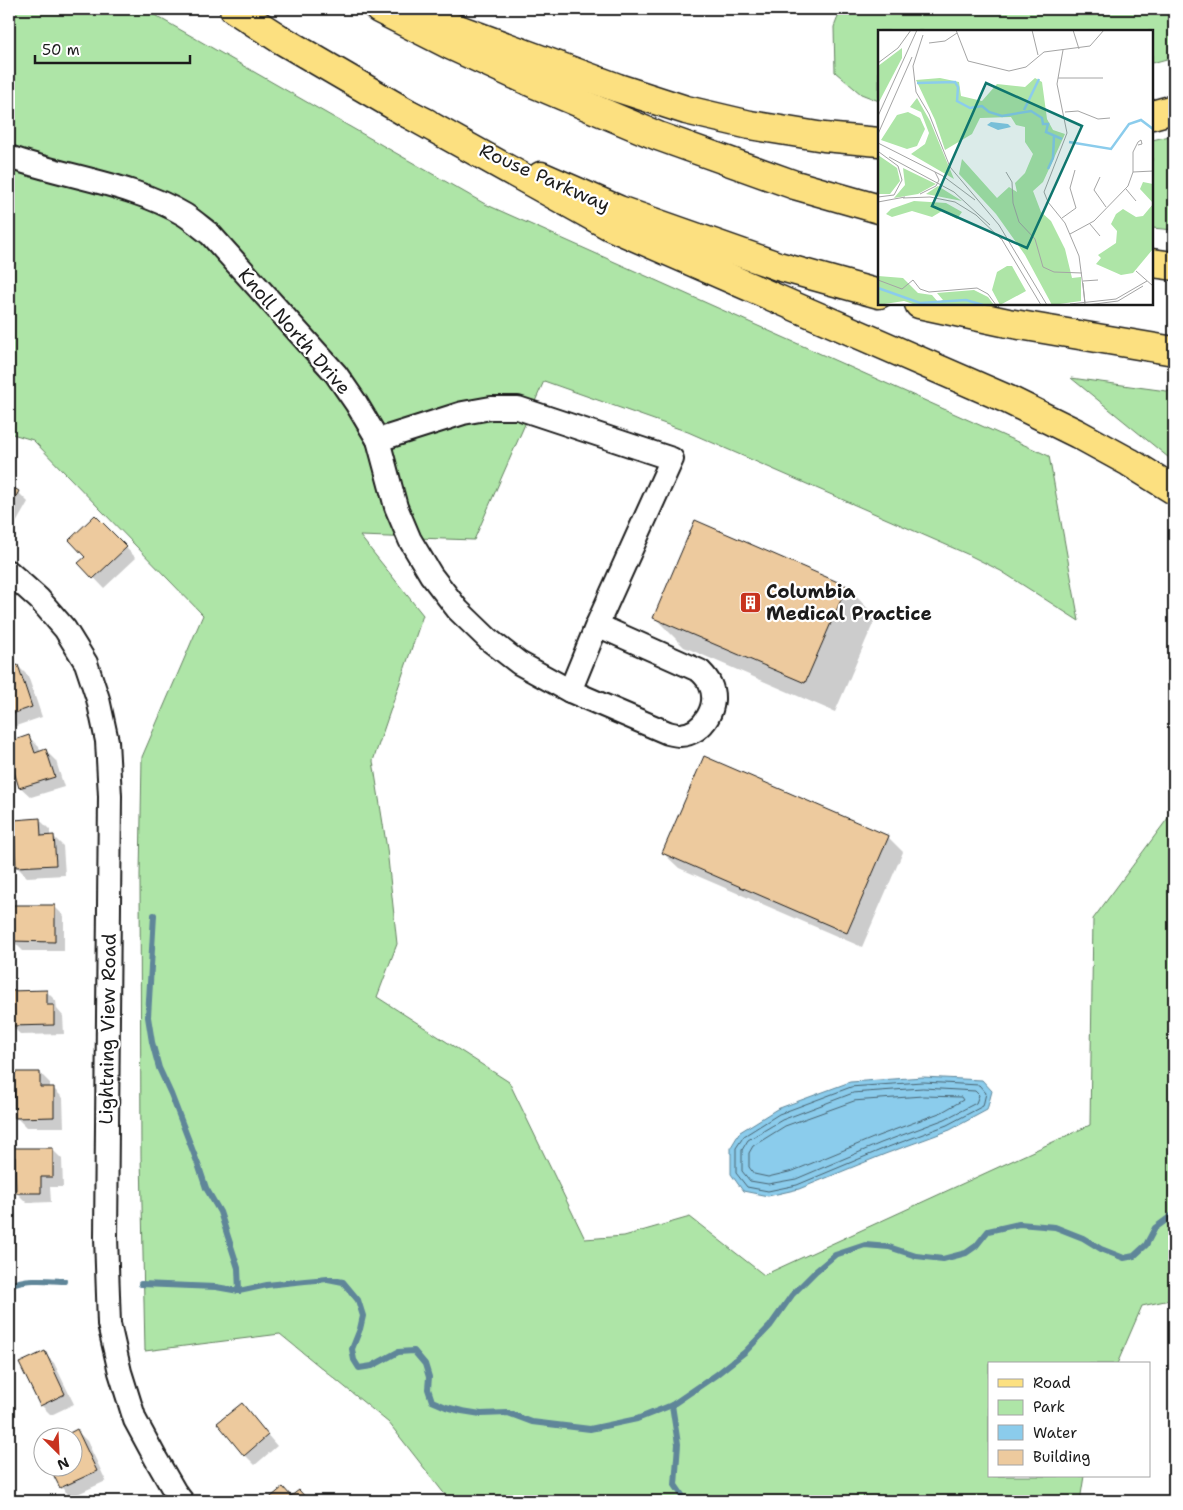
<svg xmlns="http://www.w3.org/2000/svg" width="1183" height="1510" font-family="'Shantell Sans',sans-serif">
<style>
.green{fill:#aee5a7;stroke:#658062}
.water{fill:#8bccec;stroke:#5f8699}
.shadow{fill:#0003}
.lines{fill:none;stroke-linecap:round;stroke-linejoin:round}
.shore{stroke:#48626f;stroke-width:1}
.stream{stroke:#5f8699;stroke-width:6}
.building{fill:#edca9e;stroke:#1c1c1c}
.minor-casing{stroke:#1c1c1c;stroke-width:26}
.major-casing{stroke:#1c1c1c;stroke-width:31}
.highway-casing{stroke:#1c1c1c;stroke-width:31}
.minor{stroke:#fff;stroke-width:22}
.major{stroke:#fce080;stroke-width:28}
.highway{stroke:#fce080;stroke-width:28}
.labels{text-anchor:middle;stroke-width:4.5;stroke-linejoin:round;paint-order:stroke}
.street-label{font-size:19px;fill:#1c1c1c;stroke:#fff}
.poi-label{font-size:19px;font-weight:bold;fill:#1c1c1c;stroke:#fff;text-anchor:start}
.inset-river{fill:none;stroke:#8bccec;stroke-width:2.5}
.inset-road{fill:none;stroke:#a4a4a4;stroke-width:1}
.view{fill:#0f766e;fill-opacity:0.15;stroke:#0f766e;stroke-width:2.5}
.inset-edge{fill:none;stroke:#1c1c1c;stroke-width:2.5}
</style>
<rect width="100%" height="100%" fill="#fff"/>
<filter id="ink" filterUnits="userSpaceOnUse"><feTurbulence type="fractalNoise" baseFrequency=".02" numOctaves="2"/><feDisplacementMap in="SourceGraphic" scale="10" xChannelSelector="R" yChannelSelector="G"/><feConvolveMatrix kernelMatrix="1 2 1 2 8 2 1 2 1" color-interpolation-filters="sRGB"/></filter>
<g filter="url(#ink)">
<g class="green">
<path d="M9,9H144L485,204L1049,456L1079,621L1001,571L967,554L688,432L544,381L474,540L360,536L423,615L373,761L387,849L397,944L377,997L509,1082L585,1239L624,1236L690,1217L764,1275L1090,1125L1093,919L1174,810V1299L1142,1306L1117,1364H989V1476H1084L1080,1501H450L389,1423L280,1334L145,1351L141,1156L140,875L142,757L203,615L33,440L9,433Z"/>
<path d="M841,9H1174V57L1152,63V31H879V101L861,94L835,72L834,27Z"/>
<path d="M1174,135V230L1152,228V140Z"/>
<path d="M1071,378L1174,392V462Z"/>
</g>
<path class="water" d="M923,1077L982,1080L992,1091L987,1110L950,1130L885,1154L799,1189L768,1196L743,1191L731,1174V1147L740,1132L777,1109L850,1082Z"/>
<g class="shadow">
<path d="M9,486L18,492L28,502L15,525L9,521Z"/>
<path d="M95,516L136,558L104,588L80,563L86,557Z"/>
<path d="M696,522L847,587L876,617L835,712L684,647L654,617Z"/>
<path d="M18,666L28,676L42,717L13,727L9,722V669Z"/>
<path d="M29,737L39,747L41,753L46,751L56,761L64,787L31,797L20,787L9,751V743Z"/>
<path d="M40,820L50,830V836H53L63,846L65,875L27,877L17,867Z"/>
<path d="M888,837L903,852L862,947L679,868L663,853Z"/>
<path d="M54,906L64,916V951H23L13,941Z"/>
<path d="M46,991L56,1001L57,1009L63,1016L64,1034L21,1035L11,1025Z"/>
<path d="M40,1073L50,1083V1088H53L63,1098L64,1127H26L16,1117Z"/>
<path d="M52,1149L62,1159L63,1187H50L51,1202L27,1203L17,1193L16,1167H13L9,1162V1150Z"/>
<path d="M44,1353L54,1363L74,1404L51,1415L41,1405Z"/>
<path d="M242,1405L277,1446L255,1465L245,1455Z"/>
<path d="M77,1431L87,1441L106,1481L71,1497L61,1487L54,1473L65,1468H72Z"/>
</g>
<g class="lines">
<g class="shore">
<path d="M923,1082L979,1085L986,1093L983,1106L947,1125L883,1149L797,1185L768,1191L747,1187L736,1173V1148L744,1136L779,1114L851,1087Z"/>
<path d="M923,1088L975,1091L979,1095L976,1103L945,1119L881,1143L796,1179L768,1184L750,1181L742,1171V1150L748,1140L782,1120L853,1093Z"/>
<path d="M923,1096L961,1097L963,1100L942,1112L878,1136L793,1171L768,1177L754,1174L749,1167V1153L753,1146L785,1126L854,1101Z"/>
</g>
<g class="stream">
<path d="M154,915L148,1017L152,1042L159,1068L171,1094L199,1167L206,1188L220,1212L238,1268L239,1291"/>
<path d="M141,1284L216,1287L239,1291L267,1285L305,1281L328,1279L343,1282L358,1300L363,1316L360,1329L352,1349L354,1360L359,1368L372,1366L398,1352L414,1351L425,1364L429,1377L428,1389L432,1401L446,1407L462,1411L481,1414L508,1413L532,1422L590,1429L637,1419L672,1405L716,1375L745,1352L770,1326L792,1295L816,1271L835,1255L865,1245L889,1247L916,1256L943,1259L966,1253L976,1246L988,1231L1019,1224L1055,1227L1083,1238L1101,1249L1124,1258L1134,1256L1146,1245L1155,1228L1174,1214"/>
<path d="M9,1285C27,1278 45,1280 64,1281"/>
<path d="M672,1405L678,1444L675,1485L686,1501"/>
</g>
</g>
<g class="building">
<path d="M9,485L19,491L9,509Z"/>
<path d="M95,515L127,547L93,579L78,563L85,557L69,540Z"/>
<path d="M695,520L847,586L805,683L653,618Z"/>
<path d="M18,665L32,707L9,715V668Z"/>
<path d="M29,735L35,753L46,749L55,777L19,788L9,755V742Z"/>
<path d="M704,756L889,836L847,933L662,853Z"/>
<path d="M40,818L41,836L54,835L56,865L16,867L14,820Z"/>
<path d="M11,905H55V942L11,941Z"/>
<path d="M47,990V1005H54V1025L10,1026L9,991Z"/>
<path d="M14,1072H40V1087H54V1117L15,1118Z"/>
<path d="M9,1148H53V1177H41V1193H16L15,1157H9Z"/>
<path d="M45,1351L65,1394L40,1406L19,1363Z"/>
<path d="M242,1403L268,1435L244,1456L217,1423Z"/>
<path d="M77,1429L97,1471L60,1488L52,1472L62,1468H72V1438H60Z"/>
<path d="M283,1487L291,1496L299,1490L309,1501H266Z"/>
</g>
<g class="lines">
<defs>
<g id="minor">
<path d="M9,157C65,177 134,184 185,215C194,221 202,228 210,234L336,374L356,403L378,440L396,507L410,540L431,575L458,610L488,639L519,663L570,691L668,733C672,734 676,735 680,735C704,734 720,705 710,684C708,679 704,675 700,671L597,625"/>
<path d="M378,440L463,413L491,408H518L672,459L597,625L570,691"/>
<path d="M9,572L39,599L65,629L86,663L98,699L107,741L110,796L106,1237L109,1324L120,1372L135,1420L156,1459L175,1492L182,1501"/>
</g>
<g id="major">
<path d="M234,9L280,39L407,113L427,123"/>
<path d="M379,9L452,46L535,84L658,136L795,185L879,209"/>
<path d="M541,176L619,210L778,266L879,294"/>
<path d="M1152,263L1174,266"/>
<path d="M919,304L1008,323L1174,351"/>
</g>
<g id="highway">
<path d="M404,9L618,88L686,110L750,125L824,137L879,142"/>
<path d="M407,113L610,226L1007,399L1078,434L1129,462L1174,490"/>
<path d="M1152,115L1174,109"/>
</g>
</defs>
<use href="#minor" class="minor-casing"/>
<use href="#major" class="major-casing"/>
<use href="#highway" class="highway-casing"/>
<use href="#minor" class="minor"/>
<use href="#major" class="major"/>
<use href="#highway" class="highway"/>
</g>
</g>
<defs>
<symbol id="building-square" viewBox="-11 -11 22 22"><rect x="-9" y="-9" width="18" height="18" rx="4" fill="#c8321e" stroke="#fff"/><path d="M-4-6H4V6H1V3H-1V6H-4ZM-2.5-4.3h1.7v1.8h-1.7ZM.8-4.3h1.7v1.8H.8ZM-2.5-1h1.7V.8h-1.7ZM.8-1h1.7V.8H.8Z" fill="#fff"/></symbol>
</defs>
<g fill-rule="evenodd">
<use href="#building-square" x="738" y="590" width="25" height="25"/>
</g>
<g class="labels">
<g class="street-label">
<text transform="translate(545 177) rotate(24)" y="7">Rouse Parkway</text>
<text transform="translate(295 331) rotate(49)" y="7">Knoll North Drive</text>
<text transform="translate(107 1029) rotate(-89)" y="7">Lightning View Road</text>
</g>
<g class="poi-label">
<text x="766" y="598">Columbia<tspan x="766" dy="22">Medical Practice</tspan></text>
</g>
</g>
<g transform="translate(878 30)">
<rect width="275" height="275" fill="#fff"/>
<path d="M24,18V28L1,72L0,36ZM62,48L81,52L83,66L104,71L119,54L147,57L157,48L164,52L169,89L175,100L187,104L165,152L155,161L163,182L173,191L187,219L194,248L203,247V271L174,275L147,225L118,184L81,144L84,129L119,168L131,157L139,162L137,153L147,143L155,124L147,112V97L138,95L133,87L102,88L94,104L67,120L57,90L38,50ZM39,68L52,91L76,149L33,124L47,114L51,103L43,82L32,77ZM30,82L42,88L47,99L39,116L29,119L3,110L19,85ZM0,125L19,138L22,151L12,164H0ZM25,138L58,154L40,164L16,168L27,155ZM265,152L275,154V173L262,159ZM60,156L84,171L48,164ZM36,171L68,173L84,182L79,189L64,181L54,187L34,181L14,187L8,184L13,179ZM275,174V219L255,243L243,245L218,234L223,228L220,225L238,213L239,201L233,194L238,184L245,179L258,187L265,186ZM129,236H134L148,261L122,275L114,260L119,242ZM0,246L25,248L40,263L54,265L60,272L65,270L59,263L96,260L110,267L116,275H38L26,271L0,275Z" fill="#aee5a7"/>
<path d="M113,92L130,94L133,97L120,100L109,95Z" fill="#8bccec"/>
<path class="inset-river" d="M39,53L77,52L80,57L79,71L92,78L104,76L111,82L124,86L153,81L164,88L165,94H170L168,102L184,109M146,80L161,49M191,112L233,119L251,94L263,90L275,99M170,139L175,128L176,106M0,258L42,273L88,270L105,275"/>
<path class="inset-road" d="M78,0L90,31L131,41L148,37L166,22L212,16L226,0M154,0L160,25M195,0L201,19M45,5L35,36L38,62L51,84L72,137L121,195M51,13L67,11L79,3M185,20L179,54L189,103L166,162L170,172L187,193L201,226L207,272M0,33L20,18L33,0M180,48H225M187,82L200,81L220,89L232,88M0,86L39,0M0,104L34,27M0,113L65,146L97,170M11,127L76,162L112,195M128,142L134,152L135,173L141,192L157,209L165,237L176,242L204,243M255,142L275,141M222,147L216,160L228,177M248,159L258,171M42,164L58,156L61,150L57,142M0,167L16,165L24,150L20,136L1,122M25,168L52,167L77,172L98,185L123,209M0,172L27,167M184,188L198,178L192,158L197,140M212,194L222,206M121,195L169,275M192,204L216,191L250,156L255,142V122L260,112L263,110L264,114L260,115M123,208L163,275M258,241L275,256M0,250L24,259L35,250L42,259L51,262L99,258L110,264L118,275M205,251L220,250M205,253L207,275M192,274L238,269L269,251M209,275L240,271L265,256"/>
<path class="view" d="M108,53L204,96L149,218L54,176Z"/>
<rect width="275" height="275" class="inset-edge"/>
</g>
<rect width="1183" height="1510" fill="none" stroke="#fff" stroke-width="30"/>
<rect x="15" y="15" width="1153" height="1480" fill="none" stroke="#1c1c1c" stroke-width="2" filter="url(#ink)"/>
<rect x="988" y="1362" width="162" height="115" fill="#ffffff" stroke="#a4a4a4"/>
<rect x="998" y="1379" width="25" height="8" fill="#fce080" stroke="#a4a4a4"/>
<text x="1033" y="1388" font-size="15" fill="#1c1c1c">Road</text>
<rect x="998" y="1400" width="25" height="15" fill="#aee5a7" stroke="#a4a4a4"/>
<text x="1033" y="1412" font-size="15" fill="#1c1c1c">Park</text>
<rect x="998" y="1425" width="25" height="15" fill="#8bccec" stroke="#a4a4a4"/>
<text x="1033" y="1438" font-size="15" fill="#1c1c1c">Water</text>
<rect x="998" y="1450" width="25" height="15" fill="#edca9e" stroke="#a4a4a4"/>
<text x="1033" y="1462" font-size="15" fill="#1c1c1c">Building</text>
<g transform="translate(58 1452) rotate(156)"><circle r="24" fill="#ffffff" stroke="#a4a4a4"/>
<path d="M0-4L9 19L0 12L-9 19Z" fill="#c8321e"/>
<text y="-8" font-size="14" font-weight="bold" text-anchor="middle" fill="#1c1c1c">N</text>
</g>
<path d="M35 55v8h155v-8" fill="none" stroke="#1c1c1c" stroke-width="2.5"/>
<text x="42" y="55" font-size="15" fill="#1c1c1c" stroke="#ffffff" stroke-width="4" paint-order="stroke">50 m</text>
</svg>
